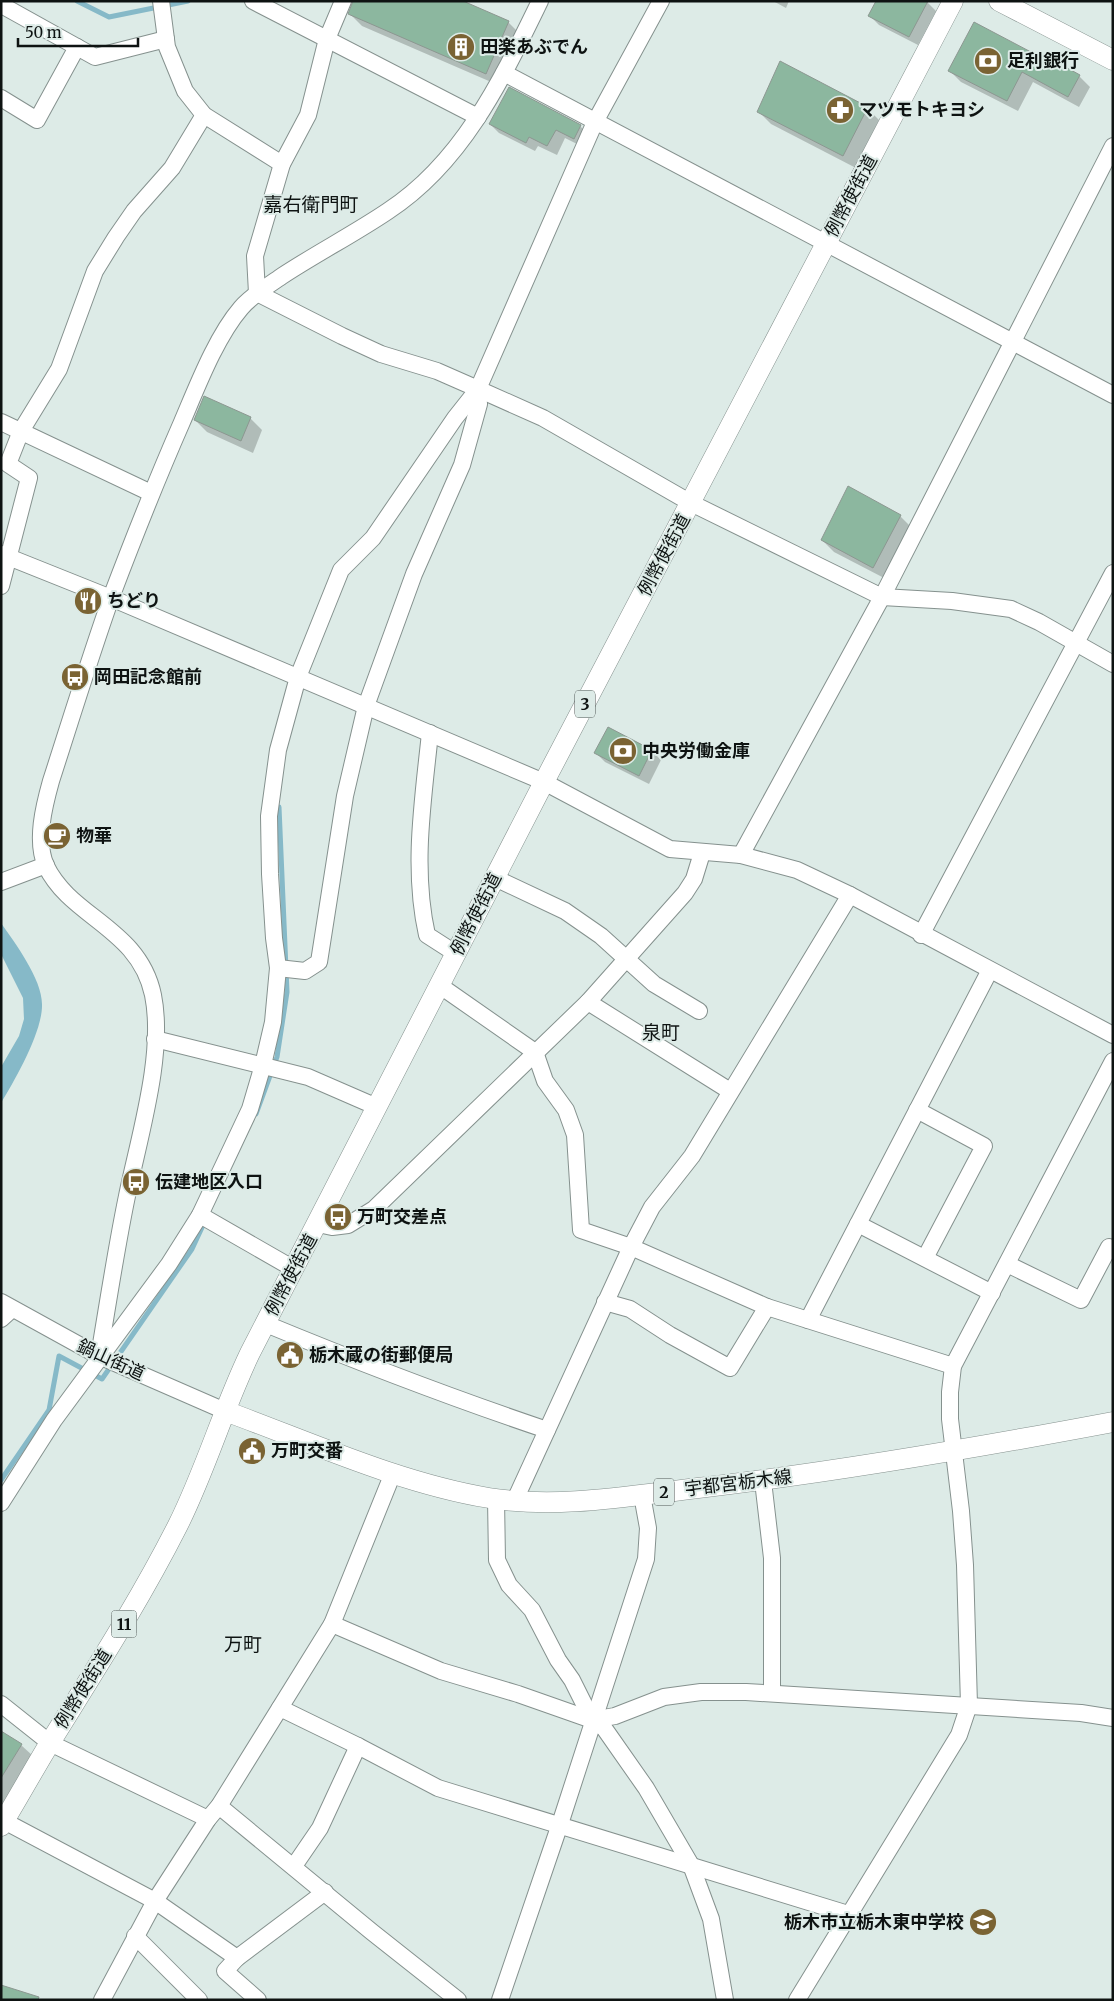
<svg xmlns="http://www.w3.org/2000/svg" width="1114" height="2001" font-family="Merriweather,'Noto Sans JP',serif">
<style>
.water{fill:#86b9c8}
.shadow{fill:#0003}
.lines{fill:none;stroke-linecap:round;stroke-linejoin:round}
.stream{stroke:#86b9c8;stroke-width:5}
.building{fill:#8cb79f;stroke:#8c9791}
.minor-casing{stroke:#85918e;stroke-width:18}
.major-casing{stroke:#85918e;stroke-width:21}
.minor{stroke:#fff;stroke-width:16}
.major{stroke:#fff;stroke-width:20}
.labels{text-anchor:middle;stroke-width:4;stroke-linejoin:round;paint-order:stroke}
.shield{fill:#ddebe7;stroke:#4c5452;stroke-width:1}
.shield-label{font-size:16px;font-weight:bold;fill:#0e1312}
.poi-label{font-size:18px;font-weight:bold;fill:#0e1312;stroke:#ddebe7;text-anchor:start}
.street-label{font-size:18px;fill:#0e1312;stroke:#ddebe7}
.neighbourhood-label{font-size:19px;fill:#0e1312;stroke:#ddebe7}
</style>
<rect width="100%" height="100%" fill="#ddebe7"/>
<path class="water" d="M1,923C15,943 42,979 42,1004C43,1031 15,1080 1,1103V1067L19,1036L24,1019L23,998L1,954Z"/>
<g class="shadow">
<path d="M773,1H789L786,8Z"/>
<path d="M927,2L936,11L918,45L879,25L870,16Z"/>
<path d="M350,14L508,22L520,34L498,85L362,26Z"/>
<path d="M1049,62L1079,76L1090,87L1079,107L1033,82L1018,111L961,82L950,71Z"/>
<path d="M867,108L879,120L856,168L771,124L758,111Z"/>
<path d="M490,124L580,126L589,135L583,147L565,138L557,155L538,146L535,151L499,133Z"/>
<path d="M250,418L262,430L253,453L207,432L195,420Z"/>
<path d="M900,516L912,528L886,579L834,552L822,540Z"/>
<path d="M608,728L652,751L661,760L649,784L605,762L596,753Z"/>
<path d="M1,1732L21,1745L33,1756L1,1808Z"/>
</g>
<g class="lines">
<g class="stream">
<path d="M77,1L109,17L188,1"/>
<path d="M256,1114L277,1057L287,992L279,807"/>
<path d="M1,1480L49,1410L59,1356L102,1379L192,1249L205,1221"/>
</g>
</g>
<g class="building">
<path d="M353,1H463L509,21L486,74L348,14Z"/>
<path d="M876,1H928L909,37L868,16Z"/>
<path d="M974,22L1048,61L1049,58L1080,75L1068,97L1022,72L1007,101L948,71Z"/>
<path d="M780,61L868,107L843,156L757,112Z"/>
<path d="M509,87L581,125L574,139L556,130L547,146L529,137L526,143L489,124Z"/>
<path d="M204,396L251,417L241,441L194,420Z"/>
<path d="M848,486L901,515L873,568L821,540Z"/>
<path d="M608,727L652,750L639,776L594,753Z"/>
<path d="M1,1731L22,1744L1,1778Z"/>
<path d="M1,1985L39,1997L38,2000H1Z"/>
</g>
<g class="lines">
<defs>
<g id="minor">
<path d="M161,1L167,47L185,91L204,115L282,164"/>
<path d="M253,1L478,117"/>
<path d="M343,1L327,39L308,115L282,164L255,256L257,293L342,336L381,354L437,371L478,389"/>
<path d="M661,1L595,122L478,389L543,418L691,503L882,597L952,601L1011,609L1039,622L1113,664"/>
<path d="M5,7L95,57L166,39"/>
<path d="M504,73L1113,395"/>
<path d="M1,98L37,120L77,47"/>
<path d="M1,422L151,493"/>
<path d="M1,554L111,598L544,782L670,849L741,855L797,870L850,895L1113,1035"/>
<path d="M1,586L29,478L8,464L21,431L59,369L95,271L116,237L134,211L172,168L204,115"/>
<path d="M430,733C423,801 412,868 427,935L455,953"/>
<path d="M741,855L882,597L1113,146"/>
<path d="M495,878L565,911L601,936L654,984L699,1011"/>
<path d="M1,882L46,865"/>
<path d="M921,935L1113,573"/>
<path d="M278,968L305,971L319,962L345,796L366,706L414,574L462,465L479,404L478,389"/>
<path d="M439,985L535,1052L545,1081L566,1110L575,1135L581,1230L631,1247L767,1307L953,1366"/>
<path d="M588,1002L730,1091"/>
<path d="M155,1039L308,1077L377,1107"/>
<path d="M917,1110L984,1146L925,1258"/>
<path d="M200,1215L294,1269"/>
<path d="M318,1224L332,1227L348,1225L374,1209L588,1002L685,893L694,879L702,853"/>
<path d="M858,1224L992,1293"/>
<path d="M1007,1264L1081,1300L1109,1247"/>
<path d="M1,1302L99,1356L225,1411"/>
<path d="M605,1302L630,1309L670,1335L730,1368L767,1307"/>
<path d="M1,1319L12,1309"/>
<path d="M808,1320L990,970"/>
<path d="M266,1324C358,1362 452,1398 547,1430"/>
<path d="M99,1356C108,1303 116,1249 127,1196C139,1137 165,1054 153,995C139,928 71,918 46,866C35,841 44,806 51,781C71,719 90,657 112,595C134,537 157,479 182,422C197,387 216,337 241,308C252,295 268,286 282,276C317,253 354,234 388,211C463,162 502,79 540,1"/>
<path d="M763,1481L772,1558V1692"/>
<path d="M496,1499L497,1560L509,1585L532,1610L558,1660L572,1680L592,1720"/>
<path d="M515,1500L631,1247L652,1207L692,1156L850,895"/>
<path d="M1,1503L54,1420L169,1264L200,1215L250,1109L263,1065L273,1022L278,968L274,938L270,874L269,816L278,750L298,677L341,570L373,538L455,418L478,389"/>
<path d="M332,1624L441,1671L518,1694L592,1720L604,1728L646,1788L691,1865L711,1919L725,2000"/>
<path d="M1,1704L50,1743L208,1819"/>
<path d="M280,1708L358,1746L438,1788L848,1914"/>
<path d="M592,1720L615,1716L664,1697L701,1692H746L1081,1713L1113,1718"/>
<path d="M219,1806L372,1932L458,2000"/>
<path d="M4,1821L155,1901L237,1958L225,1971L258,2000"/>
<path d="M294,1866L320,1828L358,1746"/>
<path d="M135,1936L199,2000"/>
<path d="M237,1958L325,1892"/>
<path d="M102,2000L155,1901L208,1819L219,1806L332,1624L393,1473"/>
<path d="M500,2000L560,1824L646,1559L648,1528L642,1495"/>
<path d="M797,2000L959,1735L969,1705L965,1565L961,1511L950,1419V1392L953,1366L1113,1061"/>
</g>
<g id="major">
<path d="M999,1L1113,60"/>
<path d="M225,1411C310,1442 399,1483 489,1498C558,1509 629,1496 698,1488C837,1472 975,1448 1113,1422"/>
<path d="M1,1826C18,1798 34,1769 51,1741C95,1670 140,1600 178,1525C206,1469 223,1409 250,1353L544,782L953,1"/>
</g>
</defs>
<use href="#minor" class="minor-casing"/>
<use href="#major" class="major-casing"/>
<use href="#minor" class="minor"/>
<use href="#major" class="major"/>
</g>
<defs>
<symbol id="building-disc" viewBox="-11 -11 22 22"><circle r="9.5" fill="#7a6333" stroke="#ddebe7"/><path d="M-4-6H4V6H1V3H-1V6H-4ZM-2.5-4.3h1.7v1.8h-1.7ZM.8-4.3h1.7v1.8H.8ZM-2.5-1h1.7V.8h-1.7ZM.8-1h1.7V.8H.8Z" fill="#fff"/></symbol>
<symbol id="bank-disc" viewBox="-11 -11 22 22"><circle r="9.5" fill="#7a6333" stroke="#ddebe7"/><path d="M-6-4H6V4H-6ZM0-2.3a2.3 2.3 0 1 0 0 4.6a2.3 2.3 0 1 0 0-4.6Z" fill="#fff"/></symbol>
<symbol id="pharmacy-disc" viewBox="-11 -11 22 22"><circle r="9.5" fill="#7a6333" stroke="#ddebe7"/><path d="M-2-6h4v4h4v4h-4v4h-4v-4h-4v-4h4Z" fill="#fff"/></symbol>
<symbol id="restaurant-disc" viewBox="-11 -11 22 22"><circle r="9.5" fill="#7a6333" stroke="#ddebe7"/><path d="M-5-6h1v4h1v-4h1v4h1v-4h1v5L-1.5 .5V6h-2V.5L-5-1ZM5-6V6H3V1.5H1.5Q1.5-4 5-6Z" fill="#fff"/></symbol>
<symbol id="bus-disc" viewBox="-11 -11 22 22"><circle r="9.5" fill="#7a6333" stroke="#ddebe7"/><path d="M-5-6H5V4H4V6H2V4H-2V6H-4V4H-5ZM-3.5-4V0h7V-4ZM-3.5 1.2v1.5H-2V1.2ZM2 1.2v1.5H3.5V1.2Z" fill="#fff"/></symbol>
<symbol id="cafe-disc" viewBox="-11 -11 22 22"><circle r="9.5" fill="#7a6333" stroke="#ddebe7"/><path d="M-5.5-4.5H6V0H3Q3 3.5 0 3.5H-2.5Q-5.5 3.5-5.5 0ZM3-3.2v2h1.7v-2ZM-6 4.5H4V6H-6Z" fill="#fff"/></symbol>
<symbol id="civic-disc" viewBox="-11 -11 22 22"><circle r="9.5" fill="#7a6333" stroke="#ddebe7"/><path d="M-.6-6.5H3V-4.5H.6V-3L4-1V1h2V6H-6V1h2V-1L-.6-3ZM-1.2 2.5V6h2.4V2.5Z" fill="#fff"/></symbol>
<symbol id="school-disc" viewBox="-11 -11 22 22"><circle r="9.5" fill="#7a6333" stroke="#ddebe7"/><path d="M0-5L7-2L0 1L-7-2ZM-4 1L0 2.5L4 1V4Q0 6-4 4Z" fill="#fff"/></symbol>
</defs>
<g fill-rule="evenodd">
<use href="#building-disc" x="445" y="31" width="32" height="32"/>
<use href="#bank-disc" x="972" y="45" width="32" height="32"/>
<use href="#pharmacy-disc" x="824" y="94" width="32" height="32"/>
<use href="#restaurant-disc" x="72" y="585" width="32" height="32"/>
<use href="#bus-disc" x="59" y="661" width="32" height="32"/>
<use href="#bank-disc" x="607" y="735" width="32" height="32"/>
<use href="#cafe-disc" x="41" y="820" width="32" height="32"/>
<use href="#bus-disc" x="120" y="1166" width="32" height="32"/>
<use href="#bus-disc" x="322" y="1201" width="32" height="32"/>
<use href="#civic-disc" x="274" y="1339" width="32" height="32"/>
<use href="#civic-disc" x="236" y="1435" width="32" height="32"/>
<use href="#school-disc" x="967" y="1906" width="32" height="32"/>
</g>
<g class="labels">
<g class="shield">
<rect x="575" y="690.5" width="20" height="27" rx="4"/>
<rect x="654" y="1478.5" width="20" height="27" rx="4"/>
<rect x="111.5" y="1610.5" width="25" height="27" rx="4"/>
</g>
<g class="shield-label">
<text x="585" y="710">3</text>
<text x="664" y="1498">2</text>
<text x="124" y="1630">11</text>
</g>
<g class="poi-label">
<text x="480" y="53">田楽あぶでん</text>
<text x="1007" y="67">足利銀行</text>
<text x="859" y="116">マツモトキヨシ</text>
<text x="107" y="607">ちどり</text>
<text x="94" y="683">岡田記念館前</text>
<text x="642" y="757">中央労働金庫</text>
<text x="76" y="842">物華</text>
<text x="155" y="1188">伝建地区入口</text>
<text x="357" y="1223">万町交差点</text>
<text x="309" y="1361">栃木蔵の街郵便局</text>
<text x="271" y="1457">万町交番</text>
<text x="964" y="1928" text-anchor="end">栃木市立栃木東中学校</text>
</g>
<g class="street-label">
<text transform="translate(851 196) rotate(-62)" y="6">例幣使街道</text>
<text transform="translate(664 555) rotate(-62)" y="6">例幣使街道</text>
<text transform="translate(476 914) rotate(-63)" y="6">例幣使街道</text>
<text transform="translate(291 1275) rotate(-62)" y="6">例幣使街道</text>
<text transform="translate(111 1360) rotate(25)" y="6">鍋山街道</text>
<text transform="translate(738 1483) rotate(-7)" y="6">宇都宮栃木線</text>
<text transform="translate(83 1689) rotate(-58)" y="6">例幣使街道</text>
</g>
<g class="neighbourhood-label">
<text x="311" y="211">嘉右衛門町</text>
<text x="661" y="1039">泉町</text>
<text x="243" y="1651">万町</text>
</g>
</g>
<rect width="1114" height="2001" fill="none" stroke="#0e1312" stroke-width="5"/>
<path d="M18 38v8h120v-8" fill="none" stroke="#0e1312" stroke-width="2.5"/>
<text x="25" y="38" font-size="15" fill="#0e1312" stroke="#ddebe7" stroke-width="4" paint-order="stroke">50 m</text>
</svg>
